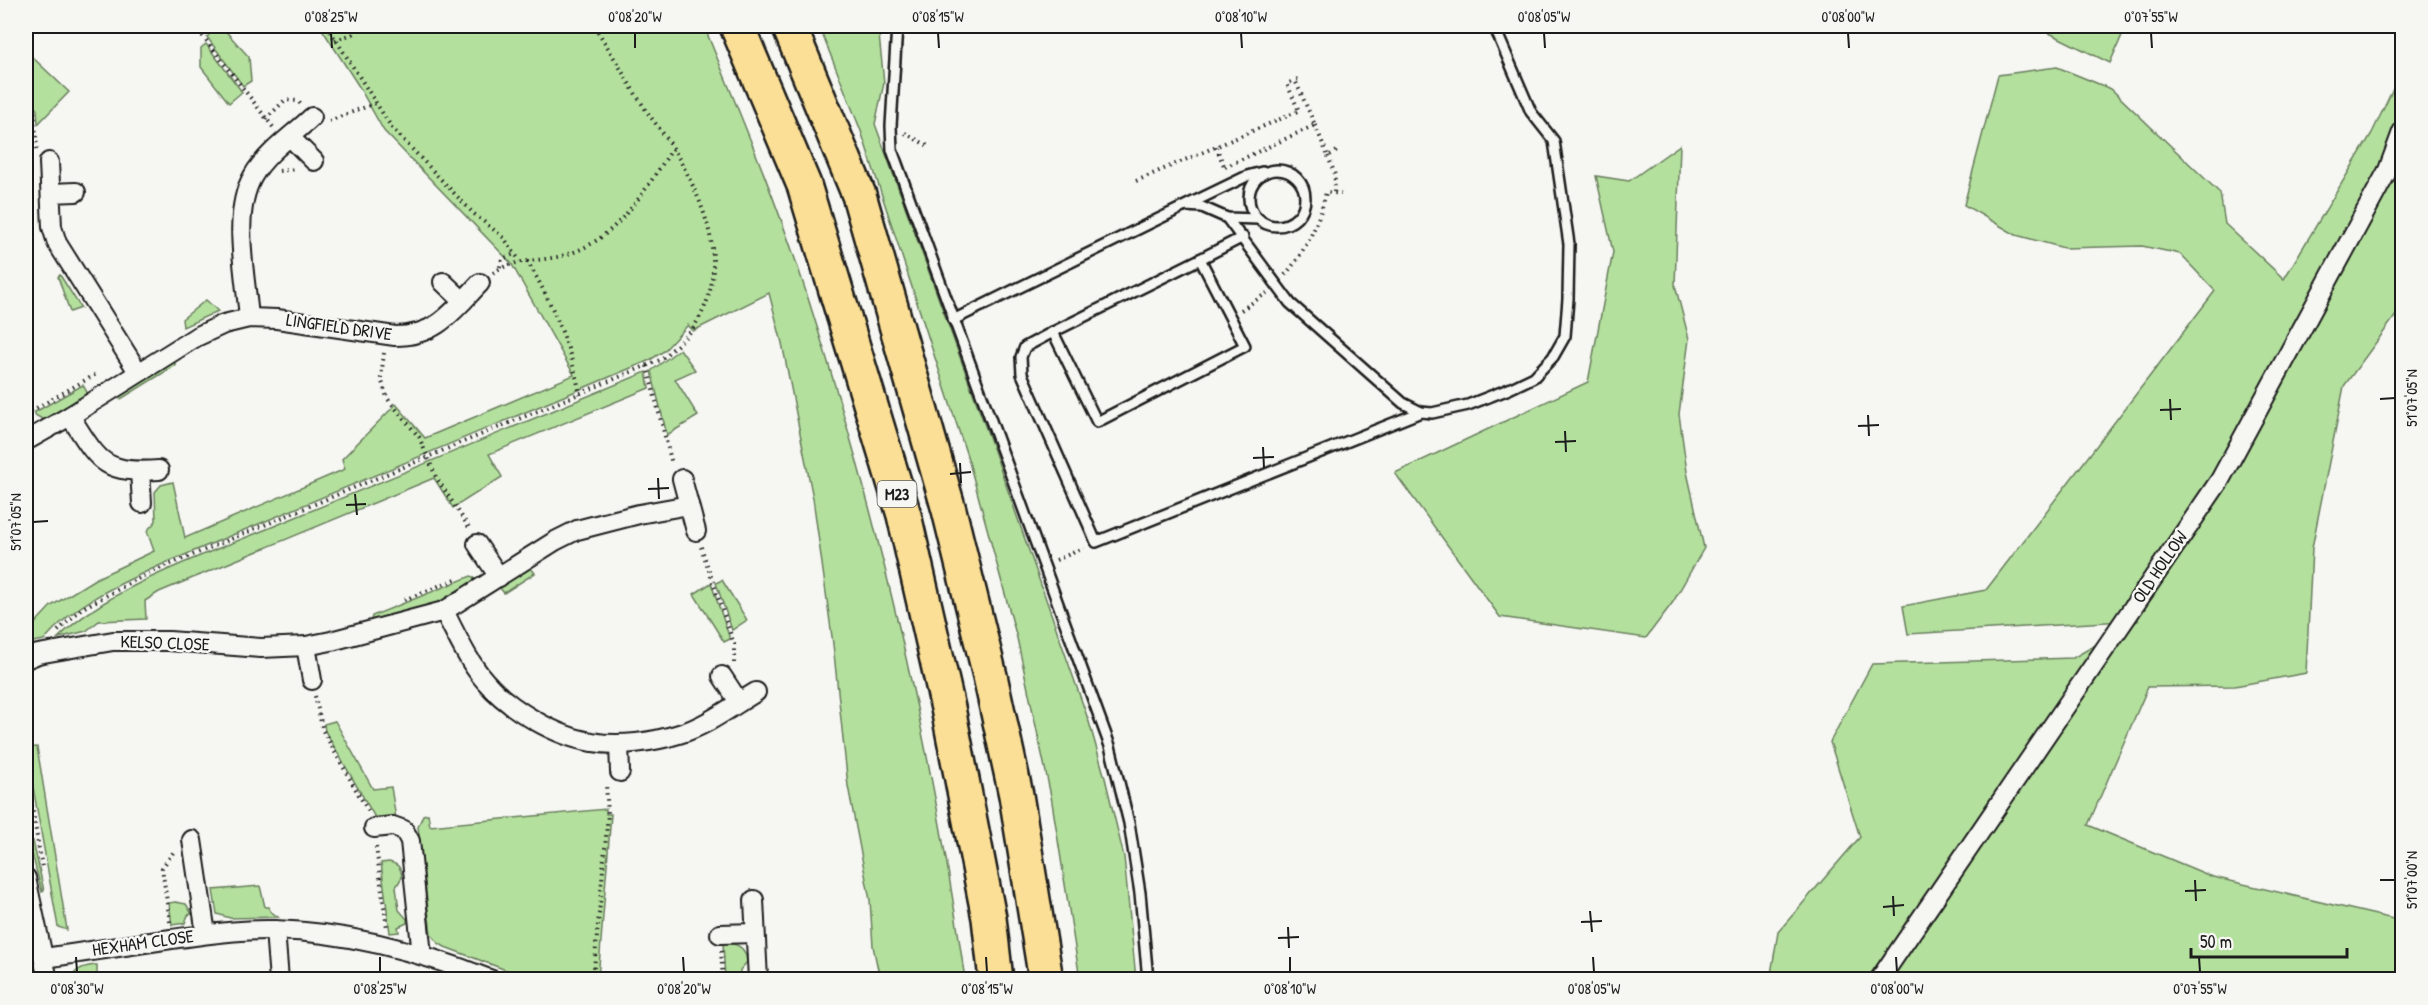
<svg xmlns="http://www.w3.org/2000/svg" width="2428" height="1005" font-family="'Patrick Hand',sans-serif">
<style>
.green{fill:#b4e09e;stroke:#687e5d;stroke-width:1.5}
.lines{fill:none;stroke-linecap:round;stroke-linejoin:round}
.service-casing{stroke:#1c1c1c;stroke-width:14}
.minor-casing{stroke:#1c1c1c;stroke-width:22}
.motorway-casing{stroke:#1c1c1c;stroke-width:38}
.path{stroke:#1c1c1c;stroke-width:4;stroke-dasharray:1.5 4.5;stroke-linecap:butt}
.service{stroke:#f6f6f2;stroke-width:9}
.minor{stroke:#f6f6f2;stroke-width:18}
.motorway{stroke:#fbdf96;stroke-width:33}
.ticks{fill:none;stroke:#1c1c1c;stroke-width:2}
.labels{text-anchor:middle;stroke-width:5;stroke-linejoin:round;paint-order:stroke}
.shield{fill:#f6f6f2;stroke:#5d5d5c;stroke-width:1.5}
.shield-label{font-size:16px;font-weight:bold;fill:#1c1c1c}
.street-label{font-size:18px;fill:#1c1c1c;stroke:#f6f6f2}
.neatline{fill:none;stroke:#1c1c1c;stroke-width:2}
.ticks-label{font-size:15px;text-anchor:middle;fill:#1c1c1c}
</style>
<rect width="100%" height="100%" fill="#f6f6f2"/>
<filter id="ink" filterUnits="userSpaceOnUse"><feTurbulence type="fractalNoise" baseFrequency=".0167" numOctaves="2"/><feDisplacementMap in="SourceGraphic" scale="12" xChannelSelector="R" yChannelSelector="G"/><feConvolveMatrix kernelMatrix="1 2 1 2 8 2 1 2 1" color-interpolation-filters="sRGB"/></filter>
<g filter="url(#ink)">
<g class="green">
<path d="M216,26H221L249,57L251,81L243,86L207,37Z"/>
<path d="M320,26H704C740,114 778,204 807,295C879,519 932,747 965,979H880L873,946L870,900L848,786L833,644L813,498L782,343L769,293L693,331L688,325L664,351L650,360L163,564C119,584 76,602 44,640L26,643V633L51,606L95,579L154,551L147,531L156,521L155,492L161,485L173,482L185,538L345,469L342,459L396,404L425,438L574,375L511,263L384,131L358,85Z"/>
<path d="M819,26H878L884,83L875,124L992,445L1089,722L1105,778L1124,857L1136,979H1080L1051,796L1017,638L969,462L861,131Z"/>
<path d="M2035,26H2126L2110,63Z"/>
<path d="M206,44L242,92L229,103L201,67V48Z"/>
<path d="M30,55L69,92L38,124L37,110L26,91V61Z"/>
<path d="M2057,67L2111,89L2220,193L2225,224L2284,279L2372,133L2402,70V307L2344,386L2312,548L2306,673L2235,686L2148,687L2088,825L2213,877L2402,921V979L1770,980L1778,932L1860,837L1830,742L1872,664L2073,658L2139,620L1908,634L1903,606L1986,590L2215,291L2180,254L2142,246L2064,248L2016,235L1964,205L1998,75Z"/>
<path d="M26,99L32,110L34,136L26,128Z"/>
<path d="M1680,145L1675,285L1689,339L1679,414L1687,472L1704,548L1673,602L1646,638L1500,617L1395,473L1588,382L1613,252L1596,176L1629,181Z"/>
<path d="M60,275L81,308L70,312L58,277Z"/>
<path d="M206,300L218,311L183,327L182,319Z"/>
<path d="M680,349L695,370L675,379L698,416L667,435L651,371Z"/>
<path d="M173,361L176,365L121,399L113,397Z"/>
<path d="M646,372L649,388L489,454L502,477L453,508L434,478L159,592L145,601L146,619L99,621L86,631L58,638C112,584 213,552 284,522C404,472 525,422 646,372Z"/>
<path d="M83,385L88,394L44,420L35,415V412Z"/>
<path d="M530,567L535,573L504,593L499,587Z"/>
<path d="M471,576L475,578C456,605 402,613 371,620L372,616Z"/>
<path d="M722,580L747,620L732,630L716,583Z"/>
<path d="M711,583L730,639L724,642L694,594Z"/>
<path d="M335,721L373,789L391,787L396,819L377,821L325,731L324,724Z"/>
<path d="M37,747L67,930L58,927L26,748Z"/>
<path d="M606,809V814H611L598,979H530L445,947L438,943L431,934L418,827L423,815L428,814L430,826Z"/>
<path d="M33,841L44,891L42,892L29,842Z"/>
<path d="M389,862C398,864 401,867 402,877L396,887L399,910L407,919V923L398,927L399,932L390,933L381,863Z"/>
<path d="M260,886L265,907H269L270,911L278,917L230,918L217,914L213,890Z"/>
<path d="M175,902L186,904L192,914L188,915L185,923L172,925L169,903Z"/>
<path d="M26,924L36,979H26Z"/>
<path d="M723,943C737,943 746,947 747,962L740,970V979H725Z"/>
<path d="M97,965V979H71C76,968 85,966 97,965Z"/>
</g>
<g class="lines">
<defs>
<g id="service">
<path d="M897,26L891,126L892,150L1110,746L1129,823L1140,893L1148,980"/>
<circle cx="1277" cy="198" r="28"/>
<path d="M1187,205L1247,176L1262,172"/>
<path d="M1227,218L1290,303L1403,403L1421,412L1432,413L1468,405L1509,389L1534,377L1553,357L1565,336L1568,299L1569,244L1554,141L1531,112L1494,26"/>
<path d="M1200,259L1245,346L1097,422L1053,332Z"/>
<path d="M1200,259L1243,237"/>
<path d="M953,320L1185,206L1202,207L1227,218L1258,219"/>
<path d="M1053,332L1025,347L1021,357L1022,374L1096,542L1421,412"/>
</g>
<g id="minor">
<path d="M290,137L314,161"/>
<path d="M49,162L52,227L57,243L138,372"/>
<path d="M51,193L76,192"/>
<path d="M443,282L463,301"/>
<path d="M249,318C246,278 231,213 253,176C266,153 292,136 312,117"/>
<path d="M70,416C99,461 102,474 159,470"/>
<path d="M26,441L70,416L196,337L224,324L249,318L277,319L395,336C437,336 453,311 480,283"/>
<path d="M140,471L142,503"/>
<path d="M682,479L696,531"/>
<path d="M477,544L499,577"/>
<path d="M444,611C456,634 468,662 486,682C509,709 557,737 592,742C620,747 653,742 679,734C706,726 731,707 756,692"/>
<path d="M306,646L312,680"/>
<path d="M26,659L38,654L113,641H169L261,648L306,646L331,641L444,611L555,541L577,530L639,514L689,505"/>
<path d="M722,676L739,702"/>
<path d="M619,744L620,772"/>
<path d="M374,828L393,826L404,830L410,841L422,955"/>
<path d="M192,840L206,934"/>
<path d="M26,878L48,980"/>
<path d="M754,900L758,980"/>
<path d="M275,930L279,980"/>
<path d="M720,934L755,933"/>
<path d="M45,958C87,952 129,945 171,939C205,935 240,929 275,930C349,932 424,953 492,980"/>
<path d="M1879,980L2220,480L2388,170L2402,132"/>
</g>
<g id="motorway">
<path d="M737,26L804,185L904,515L948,708L989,918L996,980"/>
<path d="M789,26L859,195L949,510L990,676L1016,795L1046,980"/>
</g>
</defs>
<use href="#service" class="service-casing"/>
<use href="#minor" class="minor-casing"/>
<use href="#motorway" class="motorway-casing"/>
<g class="path">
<path d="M195,26L273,127"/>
<path d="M327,26L392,128L473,213L504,238L520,261"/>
<path d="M335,40L353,34V26"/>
<path d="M26,96L34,110L37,149"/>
<path d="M266,119L285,100L298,101L301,105"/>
<path d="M329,121L376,103"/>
<path d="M1315,125L1328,156L1339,150"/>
<path d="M905,133L928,146"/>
<path d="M1216,147L1225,168"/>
<path d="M1328,156L1335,175L1334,193"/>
<path d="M1225,167L1315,125L1295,80L1298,79"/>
<path d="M279,171L296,169"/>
<path d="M1136,181L1299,111L1287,84L1295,80"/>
<path d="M26,228L34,225"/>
<path d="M527,261C552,302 571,347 580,395"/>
<path d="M500,267L502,259L515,254"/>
<path d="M493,273C516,257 542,263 568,254C618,239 646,188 673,148"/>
<path d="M1285,275C1306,251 1319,223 1326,192L1341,194"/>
<path d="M1241,310L1267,293"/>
<path d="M384,353L381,378L387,398L419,437L436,477L470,529"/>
<path d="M647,366L672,464"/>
<path d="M26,414L98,373"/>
<path d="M701,547L734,644V663"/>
<path d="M1056,560L1084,548"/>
<path d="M404,600L456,579"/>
<path d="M58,631L81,609L147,574L660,360C670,351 682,342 690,332C735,273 706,205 673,148C664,133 651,119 642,104C625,78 611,51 594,26"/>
<path d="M315,696L323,731L368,811"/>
<path d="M26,770L42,867"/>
<path d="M376,847L387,928"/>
<path d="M170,922L162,868L175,850"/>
<path d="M721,951L723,980"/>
<path d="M593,980L608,814L606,784"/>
</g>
<use href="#service" class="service"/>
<use href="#minor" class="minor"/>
<use href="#motorway" class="motorway"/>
</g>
</g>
<path class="ticks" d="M331,33L332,48M635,33V48M938,33L939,48M1241,33L1242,48M1544,33L1545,48M1848,33L1849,48M2151,33L2152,48M2170,399L2171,420M2380,399L2395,398M2160,410L2181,409M1868,415L1869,436M1858,426L1879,425M1565,431L1566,452M1555,442L1576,441M1263,447L1264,468M1253,458L1274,457M960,463L961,483M950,474L971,472M658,478L659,499M648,489L669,488M355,494L357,515M346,505L366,504M33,522L48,521M2195,880L2196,901M2380,880H2395M2185,891L2206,890M1893,896L1894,916M1883,907L1904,905M1590,911L1592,932M1581,922L1602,921M1288,927L1289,948M1278,938L1299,937M76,957L77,972M380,957V972M683,957L684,972M986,957L987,972M1290,957V972M1593,957L1594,972M1896,957L1897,972M2199,957L2200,972"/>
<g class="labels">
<rect class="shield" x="877.5" y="481" width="39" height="26" rx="4.5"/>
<g class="shield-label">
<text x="897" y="500">M23</text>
</g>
<g class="street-label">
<text transform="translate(339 327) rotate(8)" y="6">LINGFIELD DRIVE</text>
<text transform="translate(2160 567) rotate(-56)" y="6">OLD HOLLOW</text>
<text transform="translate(165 643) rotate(2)" y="6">KELSO CLOSE</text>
<text transform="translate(143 943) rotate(-8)" y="6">HEXHAM CLOSE</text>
</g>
</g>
<rect width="2428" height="1005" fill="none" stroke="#f6f6f2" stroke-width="66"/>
<path d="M2191 948v9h156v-9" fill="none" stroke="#1c1c1c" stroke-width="3"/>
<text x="2200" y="948" font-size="18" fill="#1c1c1c" stroke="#f6f6f2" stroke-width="4.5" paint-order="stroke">50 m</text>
<rect x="33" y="33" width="2362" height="939" class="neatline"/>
<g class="ticks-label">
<text x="331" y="22">0°08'25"W</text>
<text x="635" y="22">0°08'20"W</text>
<text x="938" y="22">0°08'15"W</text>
<text x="1241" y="22">0°08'10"W</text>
<text x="1544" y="22">0°08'05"W</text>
<text x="1848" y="22">0°08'00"W</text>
<text x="2151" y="22">0°07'55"W</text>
<text transform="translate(2412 398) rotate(-90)" y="5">51°07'05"N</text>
<text transform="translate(16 522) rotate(-90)" y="5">51°07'05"N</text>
<text transform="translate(2412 880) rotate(-90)" y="5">51°07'00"N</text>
<text x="77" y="994">0°08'30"W</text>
<text x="380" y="994">0°08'25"W</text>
<text x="684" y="994">0°08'20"W</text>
<text x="987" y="994">0°08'15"W</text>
<text x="1290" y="994">0°08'10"W</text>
<text x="1594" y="994">0°08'05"W</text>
<text x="1897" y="994">0°08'00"W</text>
<text x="2200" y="994">0°07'55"W</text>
</g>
</svg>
